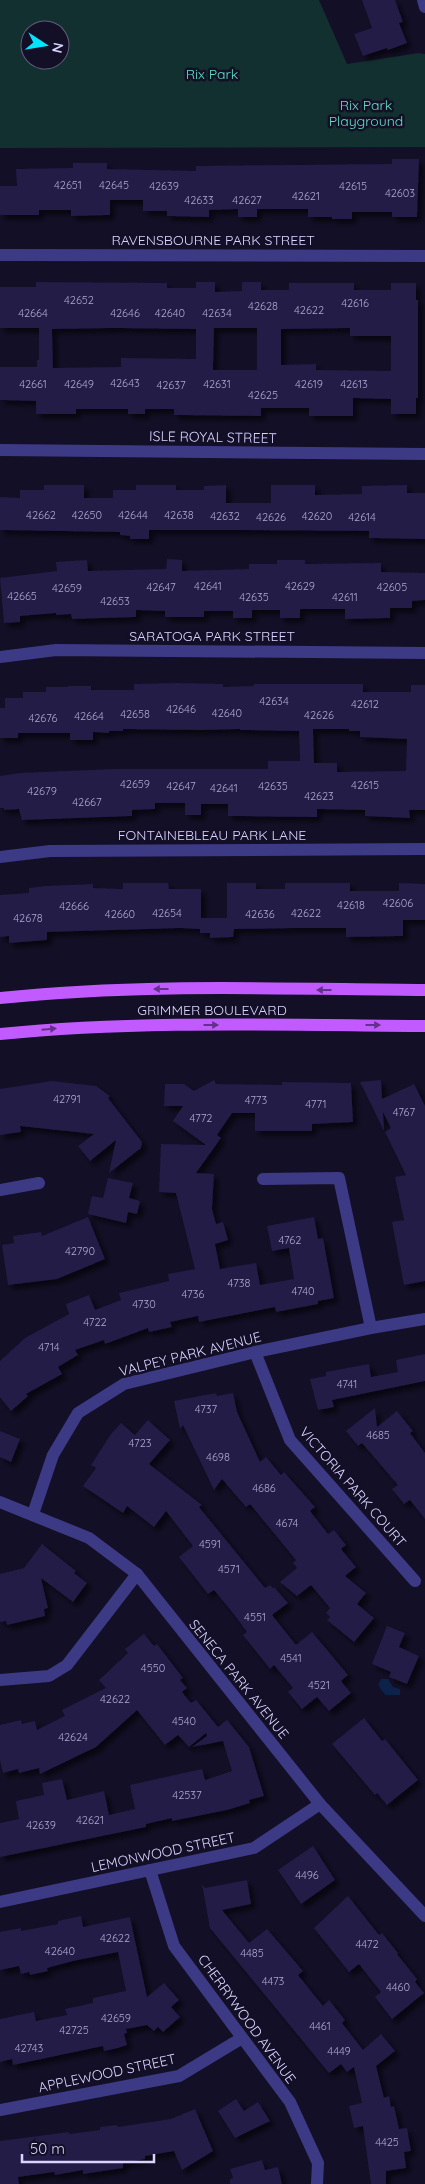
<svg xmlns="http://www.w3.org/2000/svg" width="425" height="2184" font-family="Quicksand,sans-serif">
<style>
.green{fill:#12302f;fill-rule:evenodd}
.water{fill:#0c2248}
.building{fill:#241b47;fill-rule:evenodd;filter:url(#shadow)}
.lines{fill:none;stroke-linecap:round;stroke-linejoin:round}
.minor{stroke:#3d3a85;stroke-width:12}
.major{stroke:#c25bff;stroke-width:12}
.oneway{fill:#623188}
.labels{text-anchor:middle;stroke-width:5;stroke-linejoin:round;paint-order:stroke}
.number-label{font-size:11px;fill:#aca6d1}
.park-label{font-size:14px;fill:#5fe0c0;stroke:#130f26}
.street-label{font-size:14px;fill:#d9d4ff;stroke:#130f26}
</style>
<defs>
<filter id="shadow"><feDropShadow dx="4.5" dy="4.5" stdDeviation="2.5" flood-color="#0009"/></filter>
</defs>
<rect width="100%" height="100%" fill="#130f26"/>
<path class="green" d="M0,0H319L347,64L419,53L425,54V147L0,148ZM30,30H60V60H30Z"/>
<path class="water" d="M381,1679H388L393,1687L400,1689V1695H385L378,1685Z"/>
<g class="building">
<path d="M362,0H395L403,22L399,23L407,43L388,50L387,48L363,56L354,34L372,28Z"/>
<path d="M392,159H419L417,217H392V212H352V219H332V217H308V209H257V217H238V209L209,210V217L167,216V211H143V200H110V215L71,216V210H39V215H0V186H17L16,169L73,168V163H107V169L196,171V166L392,164Z"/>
<path d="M36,282L167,283V288H196V282H215V292L242,291V282H261V290H289V283H354V290H391V283H416V300H418V398H416V414H391V399L353,398V416H309V408H261V416L174,415V409H145V414H128V409H76V414H36V401L0,400V367H37V360H39V328H0V287H36ZM113,328L196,329V359L121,358V367L53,368L52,329ZM214,328H257V370H213ZM350,328V336H391V371L316,370V364L281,365V329Z"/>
<path d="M44,485H84V498H113V490H136V485H176V490H204V486L226,485V503H271V485H315V495L362,494V486L407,485V493H425V539L369,538V531L237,530H149V539H130V536L120,535V532L0,530V497L20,498V490H44Z"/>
<path d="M167,559L182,560V571L249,569V564H277V560H305V564L381,563V572L425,573V600L412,601V608H390V618L345,619V609H300V618H280V610H252V618H233V611H204V617H165V611L136,610V617L72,619L71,614L56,615V613L20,616V622L4,623L0,578L57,571L56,562L87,560L88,571L166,569Z"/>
<path d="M178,683L223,684V687L254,686V684H363V692H411V685H425V810H409L410,818L365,816V810L317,809V817L228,816V804H201V815H185V803H155V809L132,810V816L22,820L19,809L4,810V808H0V776L20,773L114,769H268V761H300L299,731L240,730V729L201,730L123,729V731H109V733L93,732V740H70V733H18V738H0V708H5V698H23V692H46V687H68V686H91V690H134V684ZM313,729H349V731H360V737L407,739L406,771L337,772V763H314Z"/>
<path d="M123,883H168L169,889H201V918H227V883H256V889H285V883H350V891H399V883L425,884V920H403V936L346,937V928H298L234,929L233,937L210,938V933H200V929L180,928L47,932V940L9,943V936L0,937V895L29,893V888L46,886L93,884V888L123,889Z"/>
<path d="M214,1080L216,1084L282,1085V1082L351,1083L353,1122L312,1124V1131H255V1113H232L217,1135L221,1138L196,1173L214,1174L212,1209L216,1224L223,1222L228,1240L215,1244L220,1269L256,1263L260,1285L294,1279L289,1248L272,1251L267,1226L314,1217L318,1239L323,1238L334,1298L318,1301V1304L276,1312L275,1307L199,1322L198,1316L170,1322L172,1327L149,1332L148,1328L105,1344L104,1340L75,1350L78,1355L58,1367L62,1374L26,1394L28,1396L11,1411L0,1397V1361L25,1338L69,1314L66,1304L89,1295L95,1310L121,1300L119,1293L169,1281L168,1274L195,1269L176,1193L159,1192L161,1144L206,1145L173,1121L183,1106H164L165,1084H184L194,1091Z"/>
<path d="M381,1080L382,1099L414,1084L425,1106V1281L404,1285L392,1222L404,1220L395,1177L406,1175L385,1132L391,1128L383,1112L384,1131L360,1082Z"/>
<path d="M52,1081L96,1086L110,1096L108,1098L142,1142L141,1148L109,1173L116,1140L90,1161L78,1146L94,1134L20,1126L21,1132L0,1135V1089Z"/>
<path d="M108,1178L133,1183L129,1198L140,1201L137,1214L128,1212L126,1223L88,1214L92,1196L103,1198Z"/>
<path d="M88,1217L105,1259L57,1279L8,1285L2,1245L14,1243L13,1236L41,1232L42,1236Z"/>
<path d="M425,1354V1381L332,1400L334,1407L318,1410L310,1379L326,1376V1372L369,1364L371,1377L398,1372L396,1360Z"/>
<path d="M216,1393L217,1396L233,1393L237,1412L260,1462L266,1457L281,1475L284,1472L315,1507L310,1511L328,1534L334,1530L346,1545L341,1549L356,1567L345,1576L366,1593L357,1604L374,1618L354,1642L327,1620L330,1617L326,1613L330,1608L311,1585L297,1596L280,1582L297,1568L293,1563L296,1560L250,1504L246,1507L222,1479L214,1490L183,1425L180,1429L174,1401Z"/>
<path d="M375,1408L377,1427L397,1411L413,1431L410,1433L425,1453V1519L410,1500L404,1504L392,1489L398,1485L362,1443L358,1446L346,1431Z"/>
<path d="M148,1420L170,1440L149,1464L202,1505L199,1507L265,1588L270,1585L273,1588L274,1587L288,1603L272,1615L296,1645L312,1632L348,1675L341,1681L351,1693L329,1711L317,1697L302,1709L288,1692L293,1688L274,1665L270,1669L243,1635L247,1632L233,1613L214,1590L208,1594L179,1557L193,1546L166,1511L154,1527L127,1506L123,1513L83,1486L96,1468L91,1465L111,1434L121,1423L135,1435Z"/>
<path d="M0,1431L20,1439L11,1462L0,1457Z"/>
<path d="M42,1544L76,1571L74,1573L87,1583L73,1602L41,1578L48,1608L44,1609L45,1616L7,1625L6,1621L0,1622V1574L24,1568Z"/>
<path d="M387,1626L405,1633L399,1647L419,1656L407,1684L389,1677L391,1672L372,1664Z"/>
<path d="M144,1634L154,1646L157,1644L183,1678L180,1680L187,1688L182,1692L191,1703L196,1700L218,1727L227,1720L249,1747L264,1796L249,1800L250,1803L227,1810L172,1821V1818L146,1824V1827L0,1857V1823L19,1819L16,1801L44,1795L42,1783L62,1779L67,1800L104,1791L109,1815L135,1809L130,1785L202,1769L205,1780L232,1771L223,1741L192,1747L207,1736L206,1733L189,1747L178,1735L165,1745L137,1710L96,1747L40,1774L39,1768L19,1773L18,1769L3,1773L0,1760V1725L21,1720L22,1724L35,1721L37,1730L65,1716L62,1710L106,1688L99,1680L128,1653L125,1649Z"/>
<path d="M364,1718L382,1741L385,1739L418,1780L387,1805L377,1793L375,1795L332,1744Z"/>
<path d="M313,1846L335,1880L301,1904L278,1870Z"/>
<path d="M247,1880L251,1904L222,1910L249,1943L267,1929L303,1971L298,1975L323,2006L329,2000L345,2020L342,2023L363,2050L381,2034L395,2051L376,2066L384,2098L389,2096L391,2107L394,2106L399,2129L407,2128L411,2151L404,2152L406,2168L386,2171V2184H371L363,2126L354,2128L349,2106L362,2103L354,2067L347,2072L341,2064L329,2073L210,1928L202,1884L205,1888Z"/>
<path d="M348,1896L379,1935L382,1933L398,1953L397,1954L417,1979L415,1982L424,1993L392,2019L375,1997L381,1992L359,1964L349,1972L314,1928Z"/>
<path d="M81,1916L83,1927L130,1917L147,1997L164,1983L179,2000L171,2007L180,2017L163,2032L158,2027L154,2031L147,2025L126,2029L127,2033L124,2034L127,2045L118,2048L104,2051L103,2046L13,2065L12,2059L0,2062V2019L34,2012L36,2021L67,2015L65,2009L93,2003V1998L126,1991L118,1952L73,1961L47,1968L48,1971L30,1975L29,1972L21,1974L19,1966L0,1970V1932L21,1928V1931L58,1924V1921Z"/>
<path d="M236,2099L244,2111L258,2102L270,2121L235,2138L218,2111Z"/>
<path d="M195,2109L213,2151L182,2170L174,2151L145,2156V2159L123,2163V2168L83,2174V2170L55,2175L54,2172L18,2177L19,2184H0V2141L69,2132V2134L100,2130V2127L117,2125L118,2127L171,2119Z"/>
<path d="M262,2160L265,2170L278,2167L282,2184H230V2179L233,2178L230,2169Z"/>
</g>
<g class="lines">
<g class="minor">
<path d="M423,0L425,7"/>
<path d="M0,255L425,256"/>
<path d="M0,450L425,454"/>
<path d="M0,657L56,650L425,653"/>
<path d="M0,857L50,851L425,849"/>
<path d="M263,1179L339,1178L371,1328"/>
<path d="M0,1190L39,1183"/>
<path d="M255,1352L290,1440L415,1581"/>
<path d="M0,1502L89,1538L137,1574L320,1804L425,1916"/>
<path d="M33,1514L53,1455L78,1413L124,1384L255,1352L371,1328L425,1319"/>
<path d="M0,1680L49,1676L67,1665L137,1574"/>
<path d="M150,1870L174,1946L290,2102L318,2163L317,2184"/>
<path d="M0,1902L254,1848L320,1804"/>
<path d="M0,2110L179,2076L242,2038"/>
</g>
<g class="major">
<path d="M0,998C141,983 284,989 425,990"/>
<path d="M0,1034C141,1020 283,1025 425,1026"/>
</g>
</g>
<defs><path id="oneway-solid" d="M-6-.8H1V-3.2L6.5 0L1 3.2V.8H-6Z" transform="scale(1.25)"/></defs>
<g class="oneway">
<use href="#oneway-solid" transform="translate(161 989) rotate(-180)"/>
<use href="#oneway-solid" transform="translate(324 990) rotate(-180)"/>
<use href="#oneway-solid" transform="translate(211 1025)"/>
<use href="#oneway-solid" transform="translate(373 1025)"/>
<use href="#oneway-solid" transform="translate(49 1029) rotate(-5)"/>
</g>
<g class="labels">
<g class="number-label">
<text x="68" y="189">42651</text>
<text x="114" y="189">42645</text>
<text x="164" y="190">42639</text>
<text x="353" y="190">42615</text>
<text x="400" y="197">42603</text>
<text x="306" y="200">42621</text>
<text x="199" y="204">42633</text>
<text x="247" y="204">42627</text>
<text x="79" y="304">42652</text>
<text x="355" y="307">42616</text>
<text x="263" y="310">42628</text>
<text x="309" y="314">42622</text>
<text x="33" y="317">42664</text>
<text x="125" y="317">42646</text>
<text x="170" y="317">42640</text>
<text x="217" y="317">42634</text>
<text x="125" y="387">42643</text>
<text x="33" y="388">42661</text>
<text x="79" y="388">42649</text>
<text x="217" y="388">42631</text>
<text x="309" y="388">42619</text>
<text x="354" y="388">42613</text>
<text x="171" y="389">42637</text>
<text x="263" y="399">42625</text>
<text x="41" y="519">42662</text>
<text x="87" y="519">42650</text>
<text x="133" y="519">42644</text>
<text x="179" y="519">42638</text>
<text x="225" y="520">42632</text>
<text x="317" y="520">42620</text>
<text x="271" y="521">42626</text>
<text x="362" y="521">42614</text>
<text x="208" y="590">42641</text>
<text x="300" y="590">42629</text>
<text x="161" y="591">42647</text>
<text x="392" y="591">42605</text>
<text x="67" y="592">42659</text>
<text x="22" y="600">42665</text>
<text x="254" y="601">42635</text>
<text x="345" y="601">42611</text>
<text x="115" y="605">42653</text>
<text x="274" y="705">42634</text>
<text x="365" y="708">42612</text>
<text x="181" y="713">42646</text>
<text x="227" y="717">42640</text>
<text x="135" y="718">42658</text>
<text x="319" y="719">42626</text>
<text x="89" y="720">42664</text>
<text x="43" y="722">42676</text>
<text x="135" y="788">42659</text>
<text x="365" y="789">42615</text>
<text x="181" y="790">42647</text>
<text x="273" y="790">42635</text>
<text x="224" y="792">42641</text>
<text x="42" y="795">42679</text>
<text x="319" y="800">42623</text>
<text x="87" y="806">42667</text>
<text x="398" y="907">42606</text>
<text x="351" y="909">42618</text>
<text x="74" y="910">42666</text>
<text x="167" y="917">42654</text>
<text x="306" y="917">42622</text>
<text x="120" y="918">42660</text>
<text x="260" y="918">42636</text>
<text x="28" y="922">42678</text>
<text x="67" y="1103">42791</text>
<text x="256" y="1104">4773</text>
<text x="316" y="1108">4771</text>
<text x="404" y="1116">4767</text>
<text x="201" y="1122">4772</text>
<text x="290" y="1244">4762</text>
<text x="80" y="1255">42790</text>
<text x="239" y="1287">4738</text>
<text x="303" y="1295">4740</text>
<text x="193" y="1298">4736</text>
<text x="144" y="1308">4730</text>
<text x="95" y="1326">4722</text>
<text x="49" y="1351">4714</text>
<text x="347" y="1388">4741</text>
<text x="206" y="1413">4737</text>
<text x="378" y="1439">4685</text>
<text x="140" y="1447">4723</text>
<text x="218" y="1461">4698</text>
<text x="264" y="1492">4686</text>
<text x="287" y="1527">4674</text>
<text x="210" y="1548">4591</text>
<text x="229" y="1573">4571</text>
<text x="255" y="1621">4551</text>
<text x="291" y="1662">4541</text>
<text x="153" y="1672">4550</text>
<text x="319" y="1689">4521</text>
<text x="115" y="1703">42622</text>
<text x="184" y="1725">4540</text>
<text x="73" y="1741">42624</text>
<text x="187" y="1799">42537</text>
<text x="90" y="1824">42621</text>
<text x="41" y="1829">42639</text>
<text x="307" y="1879">4496</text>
<text x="115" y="1942">42622</text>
<text x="367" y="1948">4472</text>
<text x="60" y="1955">42640</text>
<text x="252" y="1957">4485</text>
<text x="273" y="1985">4473</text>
<text x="398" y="1991">4460</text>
<text x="116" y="2022">42659</text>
<text x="320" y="2030">4461</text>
<text x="74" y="2034">42725</text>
<text x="29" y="2052">42743</text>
<text x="339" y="2055">4449</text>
<text x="387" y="2146">4425</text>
</g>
<g class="park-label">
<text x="212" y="79">Rix Park</text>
<text x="366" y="110">Rix Park<tspan x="366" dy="16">Playground</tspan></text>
</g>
<g class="street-label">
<text x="213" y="245">RAVENSBOURNE PARK STREET</text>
<text transform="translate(213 437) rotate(1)" y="5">ISLE ROYAL STREET</text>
<text x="212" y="641">SARATOGA PARK STREET</text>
<text x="212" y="840">FONTAINEBLEAU PARK LANE</text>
<text x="212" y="1015">GRIMMER BOULEVARD</text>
<text transform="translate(190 1354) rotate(-14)" y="5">VALPEY PARK AVENUE</text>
<text transform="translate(353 1487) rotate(49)" y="5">VICTORIA PARK COURT</text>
<text transform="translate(239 1679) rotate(51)" y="5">SENECA PARK AVENUE</text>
<text transform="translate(163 1852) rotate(-12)" y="5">LEMONWOOD STREET</text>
<text transform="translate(247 2019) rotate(54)" y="5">CHERRYWOOD AVENUE</text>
<text transform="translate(107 2073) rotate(-12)" y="5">APPLEWOOD STREET</text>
</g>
</g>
<g transform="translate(45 45) rotate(102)"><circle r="24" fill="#130f26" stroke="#625e7d"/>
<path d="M0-4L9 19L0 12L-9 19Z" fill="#00e5ff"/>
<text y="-8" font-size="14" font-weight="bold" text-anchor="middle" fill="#d9d4ff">N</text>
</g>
<path d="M22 2154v8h132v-8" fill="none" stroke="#d9d4ff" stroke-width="2.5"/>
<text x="30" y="2154" font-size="15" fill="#d9d4ff" stroke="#130f26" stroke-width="4" paint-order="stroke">50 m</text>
</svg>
